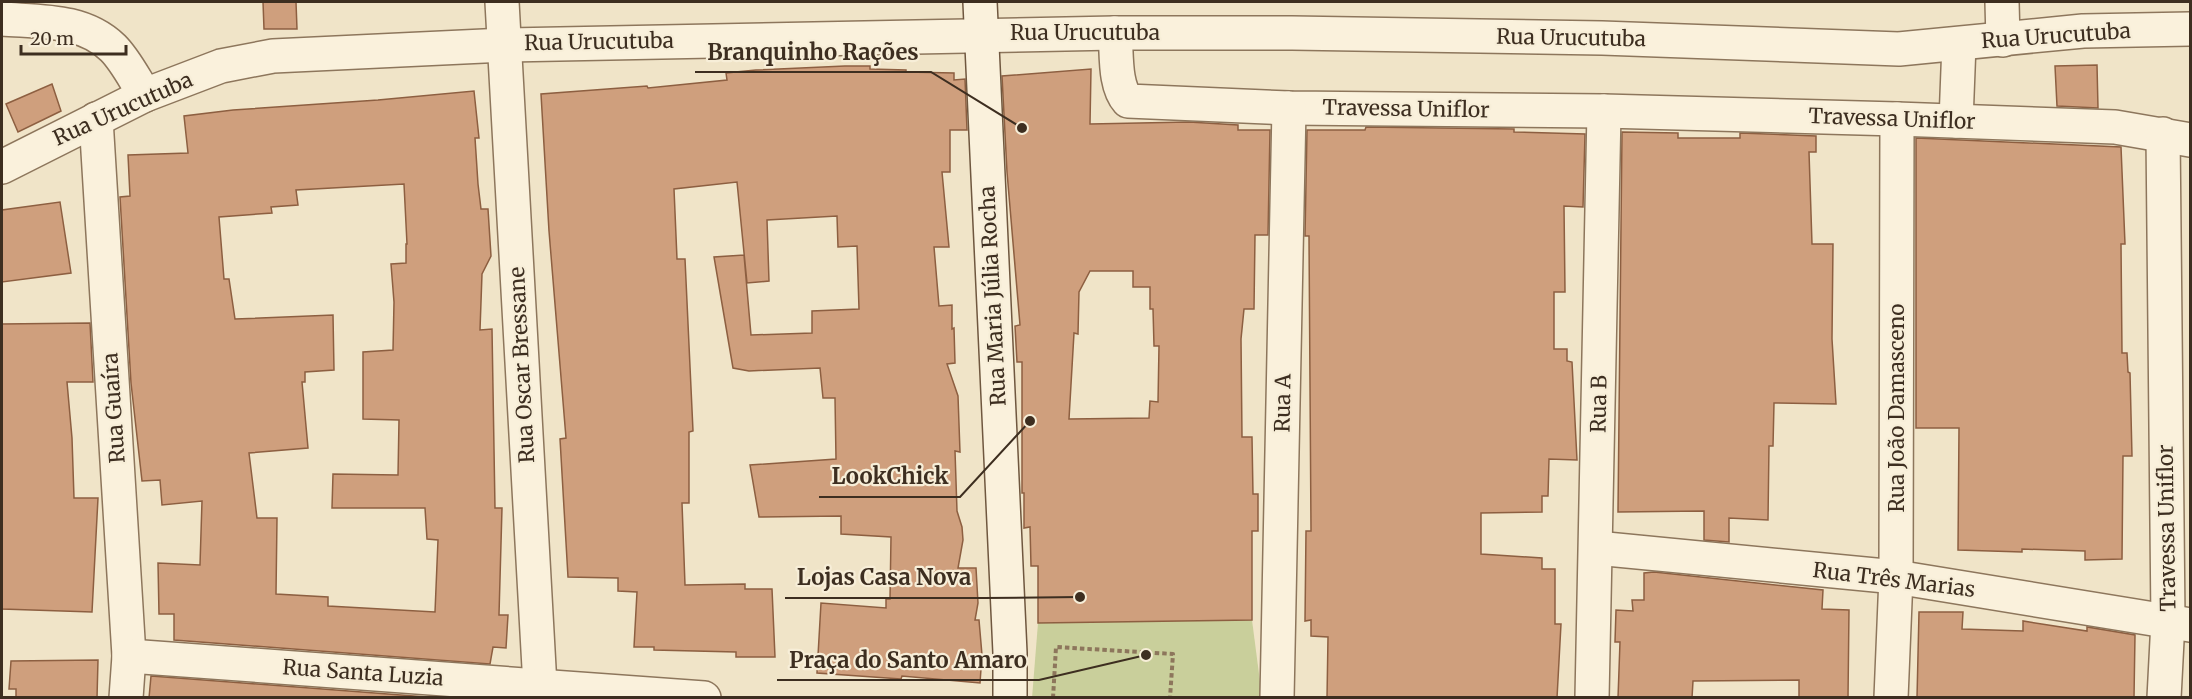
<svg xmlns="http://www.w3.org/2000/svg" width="2192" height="699" font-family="Merriweather,serif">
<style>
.green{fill:#c9cf9b}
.building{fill:#cf9f7d;stroke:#8d5f41;stroke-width:1.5;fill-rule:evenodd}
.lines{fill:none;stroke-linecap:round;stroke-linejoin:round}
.street-casing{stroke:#8d765c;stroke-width:36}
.secondary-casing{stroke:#6f573f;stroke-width:36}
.path{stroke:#8d765c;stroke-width:4;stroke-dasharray:4.5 3;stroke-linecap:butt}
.street{stroke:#faf1dc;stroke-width:33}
.secondary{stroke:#faf1dc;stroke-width:33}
.labels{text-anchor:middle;stroke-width:4.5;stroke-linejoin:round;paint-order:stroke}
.street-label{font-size:21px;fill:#3d2e20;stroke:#f7eed8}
.leader{fill:none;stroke:#3d2e20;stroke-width:2}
.callout-dot{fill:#3d2e20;stroke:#f7eed8;stroke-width:2}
.callout-label{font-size:22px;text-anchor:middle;font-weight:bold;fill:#3d2e20;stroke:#f7eed8;stroke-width:4.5;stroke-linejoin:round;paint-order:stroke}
</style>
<rect width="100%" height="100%" fill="#f0e4c8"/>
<path class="green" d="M1252,620L1262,697L1032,698L1038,623Z"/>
<g class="building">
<path d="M263,2H296L297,29H264Z"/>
<path d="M2097,65L2098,108L2057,106L2055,66Z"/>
<path d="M845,66H870V69L906,70V72L954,73V80L965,79L967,130H950V172H942L949,247H934L939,306L952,305V329L954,328L955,363L947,364L958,396L960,452L955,451L957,511L962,527L963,540L958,568H976L978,603L975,620H979L982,655L980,683L902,676L901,679L817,673L821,603L886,608V599H890L891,537L841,534V516L759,517L750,465L836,459L835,398H823L820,368L749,371L733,368L714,257L744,255L751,335L812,333V311L859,309L857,246L838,247L837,216L767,220L769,281L747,283L737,182L674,189L677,259H685L693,431L689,432V503H682L685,585L745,584V589H772L775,657H736V652L654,650V647H634L637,592L618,591V578L568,577L560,439L566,438L549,231L541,94L647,86L648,88L727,80L726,73L756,70Z"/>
<path d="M1091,69L1090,124L1189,122L1238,125V130H1270L1268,235H1255L1254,309H1244L1241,339L1242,437H1252L1253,494H1258V531H1252V620L1038,623V566H1031L1030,527L1024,528V493H1022V362H1017L1015,326L1020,325L1007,172L1002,76ZM1090,271H1133V287H1150V309H1153L1154,346H1159L1158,402L1150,401L1149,418L1069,419L1074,333L1078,334L1079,292Z"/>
<path d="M52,84L61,111L18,132L6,104Z"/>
<path d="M474,91L479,138H475L478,184L481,209H488L491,256L482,274L480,330L492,329L495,508H502L499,615H508L506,648L493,647L490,664L174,640V614H159L158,563L200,565L202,501L162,505L160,480L142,481L131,383L120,197L130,196L128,155L188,153L184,116L233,110L378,100ZM404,184L407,244H406V263L391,264L394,302L393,350L363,352V419L399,420L398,475L333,474L332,508H425L427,539L438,540L435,612L328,606V597L276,594L277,518H257L249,453L308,448L302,382H305V372L334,370L333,315L235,319L229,279H224L219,217L272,213L271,207L298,205L296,190Z"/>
<path d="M1366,127L1514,129V132L1585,134L1583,207L1564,206L1565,292H1554V349H1567V361L1572,362L1577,460L1549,459L1548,496H1542V512L1481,513V554L1542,558V569H1555V624H1561L1557,698H1327L1328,637L1311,636V620L1305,621L1306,531H1311L1309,236H1305L1307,130H1365Z"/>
<path d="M1622,132L1678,133V138H1740V133L1816,136V152H1809L1812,244H1833L1832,339L1836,404L1774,403L1773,446H1769L1768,520L1729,518V542L1704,540V511L1618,512Z"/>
<path d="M1916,138L2121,147L2125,244H2121L2122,353H2127L2128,372L2130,373L2132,456H2123L2122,559L2085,560V551L2022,549V552L1958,550L1959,428H1916Z"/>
<path d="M60,202L71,273L2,282V210Z"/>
<path d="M90,323L93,382H67L72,438L74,498H98L92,612L2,609V324Z"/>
<path d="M1654,572L1823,590L1822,609L1849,610L1848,698H1799V680L1693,681L1692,698H1618L1620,642H1615L1616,610L1633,611L1632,600H1644V573Z"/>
<path d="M1919,612H1963L1962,629L2023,631V621L2087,631V627L2135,635L2134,698H1917Z"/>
<path d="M98,660L97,698H16V689H9L11,661Z"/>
<path d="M151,676L440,698H149Z"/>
</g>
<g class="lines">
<defs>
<g id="street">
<path d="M502,2L540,686"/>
<path d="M2002,2L2003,40"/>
<path d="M2,19C41,22 83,19 113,48C126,61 135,80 145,95"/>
<path d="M1115,33C1117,54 1114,85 1128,101L1289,108L1604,111L1897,119L2115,127L2190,140"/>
<path d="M96,119L129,656L126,698"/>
<path d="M1956,121L1959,44"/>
<path d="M2163,134L2168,621L2164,698"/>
<path d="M2,167L145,95L221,66L273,56L505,45L1115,33H1292L1602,38L1899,49L2083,31L2190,29"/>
<path d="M1596,548L1896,577L2190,625"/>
<path d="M129,656L704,698"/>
<path d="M1277,698L1289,108"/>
<path d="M1592,698L1604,111"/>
<path d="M1891,698L1896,577L1897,119"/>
</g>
<path id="secondary" d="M980,2L1010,653V698"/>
</defs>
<use href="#street" class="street-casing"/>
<use href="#secondary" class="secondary-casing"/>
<path class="path" d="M1053,698L1056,647L1173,654L1170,698"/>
<use href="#street" class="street"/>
<use href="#secondary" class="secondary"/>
</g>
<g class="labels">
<g class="street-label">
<text x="1085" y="40">Rua Urucutuba</text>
<text transform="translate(2056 36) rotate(-4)" y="7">Rua Urucutuba</text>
<text transform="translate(1571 38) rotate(1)" y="7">Rua Urucutuba</text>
<text transform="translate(599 42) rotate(-1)" y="7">Rua Urucutuba</text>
<text transform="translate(123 109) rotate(-24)" y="7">Rua Urucutuba</text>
<text transform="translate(1406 109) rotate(1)" y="7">Travessa Uniflor</text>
<text transform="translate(1892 119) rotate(2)" y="7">Travessa Uniflor</text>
<text transform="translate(993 296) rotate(-93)" y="7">Rua Maria Júlia Rocha</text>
<text transform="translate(522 365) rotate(-93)" y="7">Rua Oscar Bressane</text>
<text transform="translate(1283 403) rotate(-89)" y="7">Rua A</text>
<text transform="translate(1599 404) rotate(-89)" y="7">Rua B</text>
<text transform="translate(114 408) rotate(-94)" y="7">Rua Guaíra</text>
<text transform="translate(1897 408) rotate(-90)" y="7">Rua João Damasceno</text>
<text transform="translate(2167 528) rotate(-91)" y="7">Travessa Uniflor</text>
<text transform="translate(1894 580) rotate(7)" y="7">Rua Três Marias</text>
<text transform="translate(363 673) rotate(4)" y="7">Rua Santa Luzia</text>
</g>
</g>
<path class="leader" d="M1022 128L931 72H695M1030 421L960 497H819M1080 597L983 598H785M1146 655L1039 680H777"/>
<g class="callout-dot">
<circle cx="1022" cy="128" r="6"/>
<circle cx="1030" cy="421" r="6"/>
<circle cx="1080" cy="597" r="6"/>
<circle cx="1146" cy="655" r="6"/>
</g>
<g class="callout-label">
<text x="813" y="60">Branquinho Rações</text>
<text x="890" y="484">LookChick</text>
<text x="884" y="585">Lojas Casa Nova</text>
<text x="908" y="668">Praça do Santo Amaro</text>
</g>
<rect width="2192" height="699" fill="none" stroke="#3d2e20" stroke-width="6"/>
<path d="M21 45v9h105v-9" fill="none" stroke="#3d2e20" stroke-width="3"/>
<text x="30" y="45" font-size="18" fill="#3d2e20" stroke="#f7eed8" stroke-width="4.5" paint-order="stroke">20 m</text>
</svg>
